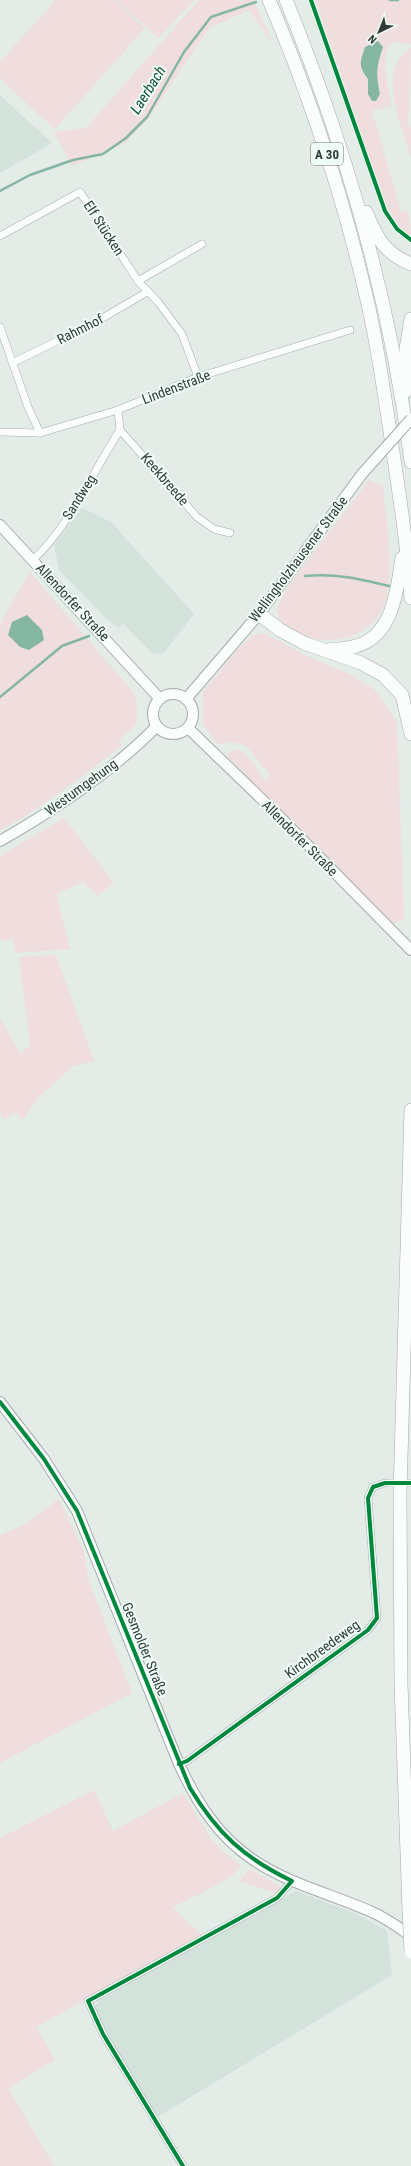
<svg xmlns="http://www.w3.org/2000/svg" width="411" height="2166" font-family="'Roboto Condensed',sans-serif">
<style>
.built{fill:#d3e3dc}
.green{fill:#f0ddde;fill-rule:evenodd}
.water{fill:#85b6a3}
.lines{fill:none;stroke-linecap:round;stroke-linejoin:round}
.stream{stroke:#85b6a3;stroke-width:2.5}
.street-tunnel{stroke:#c1c8c5;stroke-width:7;stroke-dasharray:7 3.5;stroke-linecap:butt}
.street-casing{stroke:#a6aca9;stroke-width:8}
.secondary-casing{stroke:#a6aca9;stroke-width:12}
.highway-casing{stroke:#a6aca9;stroke-width:14}
.street{stroke:#fbfcfc;stroke-width:7}
.secondary{stroke:#fbfcfc;stroke-width:10}
.highway{stroke:#fbfcfc;stroke-width:13}
.secondary-bridge-casing{stroke:#a6aca9;stroke-width:12;stroke-linecap:butt}
.highway-bridge-casing{stroke:#a6aca9;stroke-width:14;stroke-linecap:butt}
.secondary-bridge{stroke:#fbfcfc;stroke-width:10}
.highway-bridge{stroke:#fbfcfc;stroke-width:13}
.cycleway-casing{stroke:#edfdf6;stroke-width:6}
.cycleway{stroke:#00873e;stroke-width:4}
.labels{text-anchor:middle;stroke-width:4;stroke-linejoin:round;paint-order:stroke}
.shield{fill:#edfdf6;stroke:#6c7470;stroke-width:1}
.shield-label{font-size:13px;font-weight:bold;fill:#343a37}
.street-label{font-size:14px;fill:#343a37;stroke:#edfdf6}
.water-label{font-size:15px;font-style:italic;fill:#184e3c;stroke:#edfdf6}
</style>
<rect width="100%" height="100%" fill="#e4ece8"/>
<g class="built">
<path d="M0,95L52,143L0,173Z"/>
<path d="M82,508L111,522L194,614L163,654L152,653L123,624L118,628L107,619L59,570L54,545Z"/>
<path d="M296,1891L357,1914L387,1931L392,1975L156,2118L108,2036L94,2007L99,2000Z"/>
</g>
<g class="green">
<path d="M56,0H114L145,28L55,129L0,79V62Z"/>
<path d="M116,0H194L159,38Z"/>
<path d="M199,0H253L273,43L249,10L209,28L147,120L125,143L72,166L54,132L86,128Z"/>
<path d="M315,0H411V44L394,42C377,50 389,92 392,106L372,111L401,212L408,211L411,239L398,228L386,211ZM383,47C380,58 373,78 379,88L368,94V79L362,72Z"/>
<path d="M411,48L408,124L411,128V158C403,129 375,68 411,48Z"/>
<path d="M369,480L383,486C386,521 394,560 387,595C371,665 268,640 278,606C284,590 298,574 308,560C328,533 349,507 369,480Z"/>
<path d="M30,572L133,692L137,702V723L118,741L122,745C83,776 44,807 0,830V627L3,618Z"/>
<path d="M264,633L307,656L352,675L375,690L397,722L404,918L394,924L227,756L231,750C249,748 256,770 265,781L270,775L246,746L233,742L217,744L203,724V692L239,648L253,635Z"/>
<path d="M64,818L114,883L97,896L84,882L56,894L70,949L16,953L13,939L0,940V856Z"/>
<path d="M56,955L94,1061L73,1066L37,1099L23,1120L16,1113L4,1119L0,1114V1018L20,1054L30,1045L19,957Z"/>
<path d="M59,1499L84,1552L88,1579L132,1693L0,1763V1535L24,1525Z"/>
<path d="M94,1790L113,1831L183,1793L211,1839L223,1852L241,1865C234,1880 190,1898 173,1907L183,1918L203,1936L36,2027L55,2060L8,2088L54,2166H0V1838Z"/>
<path d="M250,1869L280,1886L278,1894L239,1881Z"/>
</g>
<g class="water">
<path d="M378,41L383,47C376,68 376,74 380,94L376,101H372L368,94V79C358,65 360,63 365,47Z"/>
<path d="M27,615L42,630L44,640L29,650L20,647L8,635L12,622Z"/>
</g>
<g class="lines">
<g class="stream">
<path d="M390,0H398"/>
<path d="M0,191L30,175L73,160L103,154L126,138L147,117L184,52L211,17L256,2"/>
<path d="M305,576C335,573 360,579 389,586"/>
<path d="M0,697L62,646L89,636"/>
</g>
<path class="street-tunnel" d="M385,1483H411"/>
<defs>
<g id="street">
<path d="M0,236L80,192L138,281L158,302L182,334L198,377"/>
<path d="M138,281L202,244"/>
<path d="M0,327L28,407L40,433"/>
<path d="M12,363L94,323L147,292"/>
<path d="M118,410L120,430L197,517L214,529L230,533"/>
<path d="M0,432L40,433L118,410L198,377L350,330"/>
<path d="M33,560C71,524 92,473 120,430"/>
<path d="M179,1764L187,1761L368,1630L377,1618L368,1498L373,1487L385,1483"/>
<path d="M183,2166L103,2034L88,2001L277,1898L292,1881"/>
</g>
<g id="secondary">
<path d="M0,525L160,699"/>
<circle cx="173" cy="714" r="20"/>
<path d="M186,699L259,614L362,474"/>
<path d="M188,728L275,812L411,950"/>
<path d="M0,841C56,809 112,772 157,726"/>
<path d="M0,1402L44,1459L77,1511L179,1764C196,1801 217,1835 252,1859C288,1884 332,1894 372,1912C386,1918 398,1927 411,1936"/>
</g>
<g id="highway">
<path d="M269,0C312,101 346,205 370,313C380,361 387,410 394,459C401,505 408,551 411,598"/>
<path d="M286,0C346,147 391,304 411,462"/>
<path d="M366,212C377,238 384,253 411,264"/>
<path d="M406,391V349L411,319"/>
<path d="M259,614L280,630L304,643L361,663L383,675L402,695L411,734"/>
<path d="M328,650C337,649 347,649 356,646C393,636 397,590 402,558"/>
<path d="M409,1910L401,1683L400,1493L411,1110"/>
</g>
</defs>
<use href="#street" class="street-casing"/>
<use href="#secondary" class="secondary-casing"/>
<use href="#highway" class="highway-casing"/>
<use href="#street" class="street"/>
<use href="#secondary" class="secondary"/>
<use href="#highway" class="highway"/>
<defs>
<path id="secondary-bridge" d="M362,474L411,419"/>
<path id="highway-bridge" d="M409,1910L411,1952"/>
</defs>
<use href="#secondary-bridge" class="secondary-bridge-casing"/>
<use href="#highway-bridge" class="highway-bridge-casing"/>
<use href="#secondary-bridge" class="secondary-bridge"/>
<use href="#highway-bridge" class="highway-bridge"/>
<defs>
<g id="cycleway">
<path d="M311,0L385,211L397,229L411,240"/>
<path d="M0,1402L44,1459L77,1511L190,1788C217,1833 244,1858 292,1881L277,1898L88,2001L103,2034L183,2166"/>
<path d="M179,1764L187,1761L368,1630L377,1618L368,1498L373,1487L385,1483H411"/>
</g>
</defs>
<use href="#cycleway" class="cycleway-casing"/>
<use href="#cycleway" class="cycleway"/>
</g>
<g class="labels">
<rect class="shield" x="311" y="143" width="32" height="22" rx="3"/>
<g class="shield-label">
<text x="327" y="159">A 30</text>
</g>
<g class="street-label">
<text transform="translate(104 228) rotate(57)" y="5">Elf Stücken</text>
<text transform="translate(80 329) rotate(-27)" y="5">Rahmhof</text>
<text transform="translate(176 387) rotate(-21)" y="5">Lindenstraße</text>
<text transform="translate(165 479) rotate(49)" y="5">Keekbreede</text>
<text transform="translate(79 497) rotate(-58)" y="5">Sandweg</text>
<text transform="translate(298 559) rotate(-53)" y="5">Wellingholzhausener Straße</text>
<text transform="translate(73 602) rotate(47)" y="5">Allendorfer Straße</text>
<text transform="translate(81 787) rotate(-36)" y="5">Westumgehung</text>
<text transform="translate(300 838) rotate(45)" y="5">Allendorfer Straße</text>
<text transform="translate(145 1649) rotate(68)" y="5">Gesmolder Straße</text>
<text transform="translate(322 1649) rotate(-36)" y="5">Kirchbreedeweg</text>
</g>
<g class="water-label">
<text transform="translate(148 90) rotate(-58)" y="5">Laerbach</text>
</g>
</g>
<g transform="translate(379 32) rotate(223)" stroke="#edfdf6" stroke-width="3" paint-order="stroke">
<path d="M0-3L7 15L0 10L-7 15Z" fill="#343a37"/>
<text y="-6" font-size="11" font-weight="bold" text-anchor="middle" fill="#343a37">N</text>
</g>
</svg>
